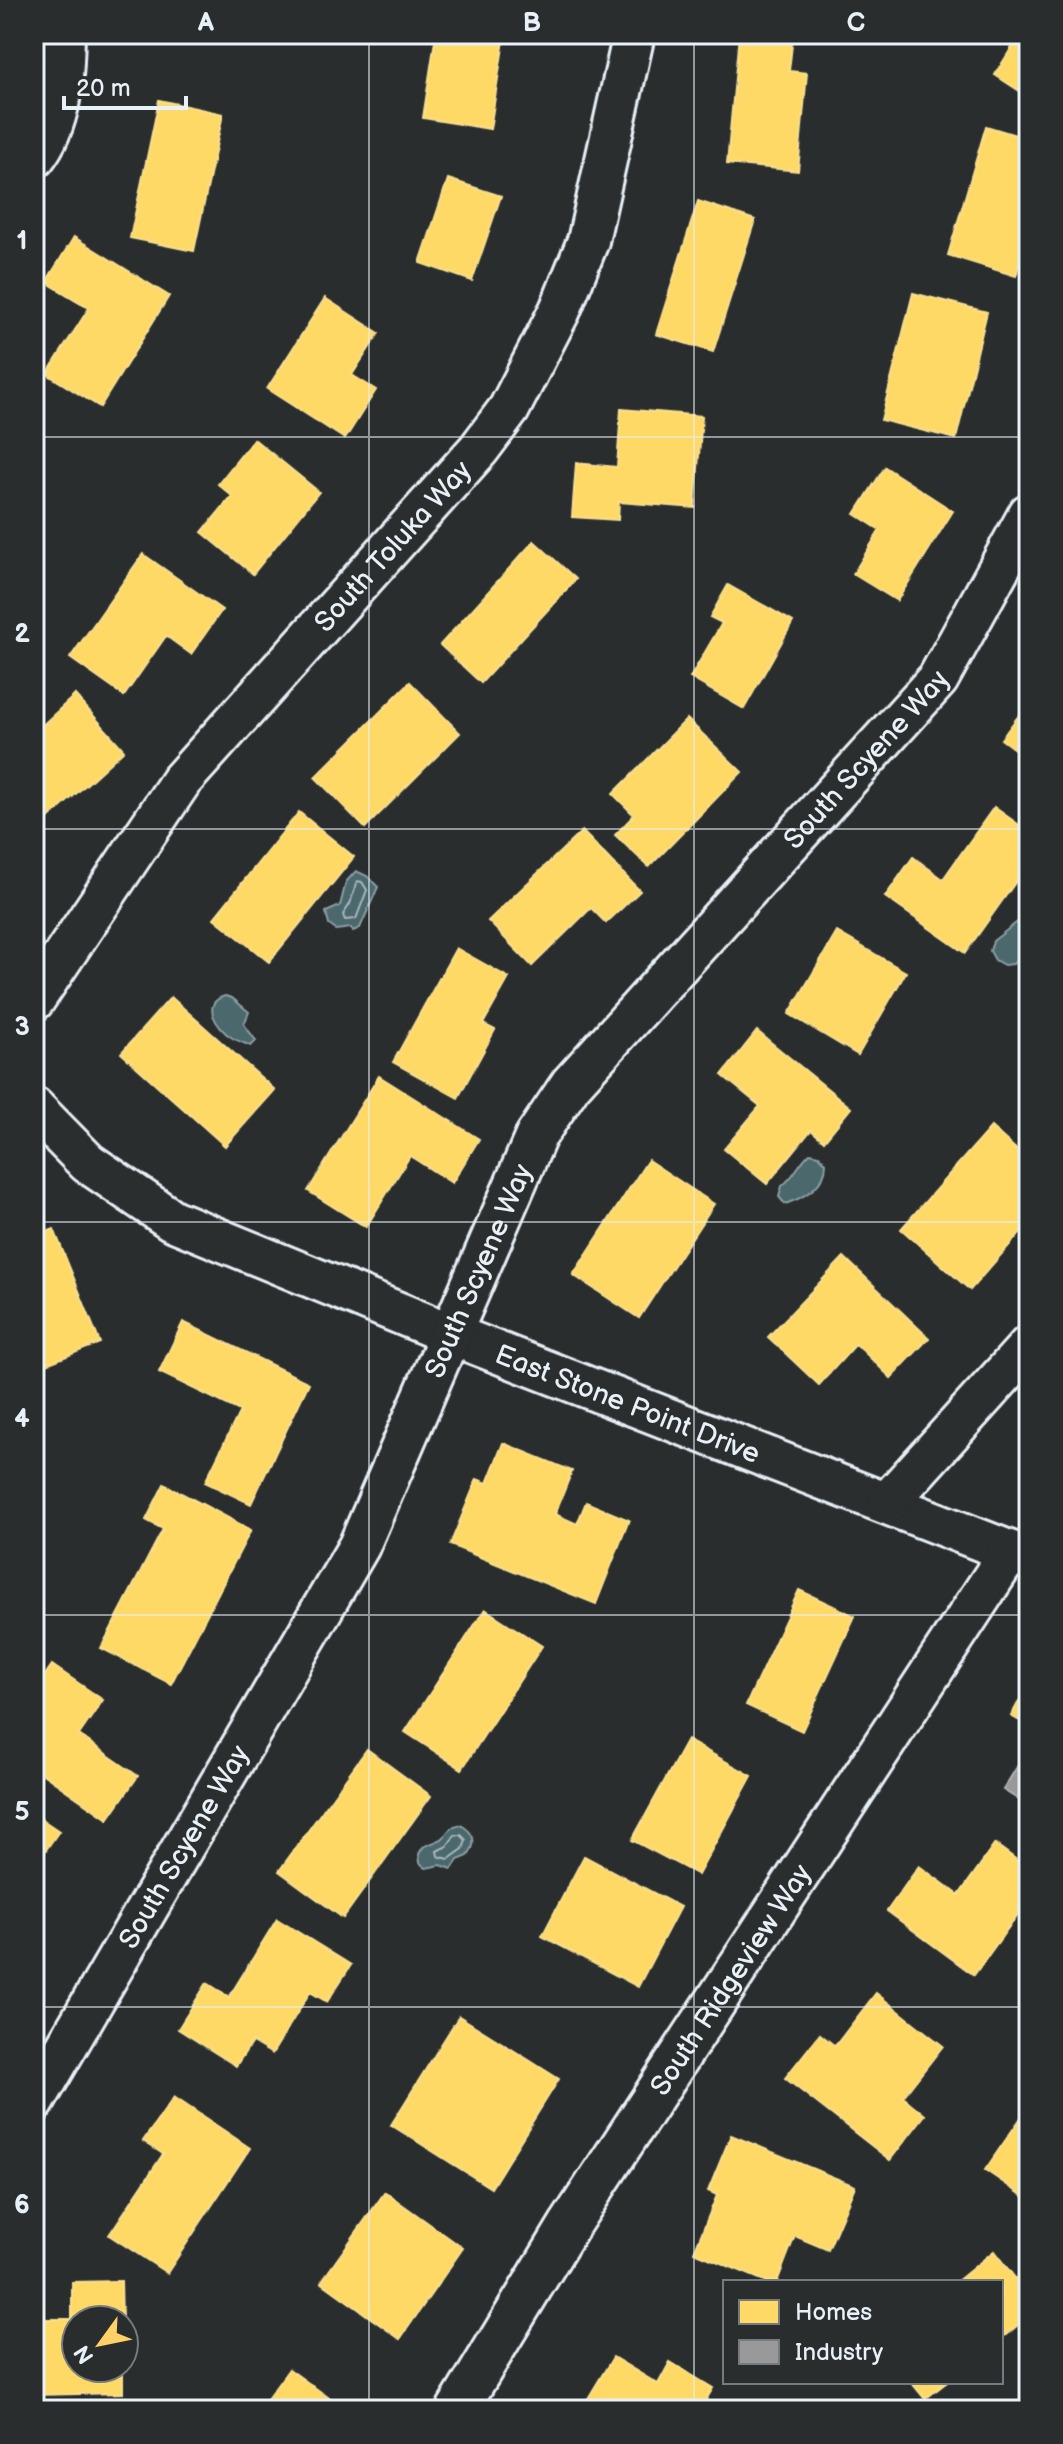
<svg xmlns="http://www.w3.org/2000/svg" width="1063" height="2444" font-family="'Balsamiq Sans',sans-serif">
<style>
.water{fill:#4b686d;stroke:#8a9fa5;stroke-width:2}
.homes{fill:#ffd966;stroke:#f8e092;stroke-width:2}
.industry{fill:#999;stroke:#b1b3b6;stroke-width:2}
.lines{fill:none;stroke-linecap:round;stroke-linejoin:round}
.shore{stroke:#a9bac0;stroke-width:2}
.minor-casing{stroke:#e8f1f8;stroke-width:46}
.minor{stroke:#2a2d2e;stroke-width:40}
.grid{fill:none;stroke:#e8f1f8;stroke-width:2;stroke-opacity:0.55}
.labels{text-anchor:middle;stroke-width:8;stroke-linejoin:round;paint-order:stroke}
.street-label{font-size:28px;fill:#e8f1f8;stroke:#2a2d2e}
.neatline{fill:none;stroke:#e8f1f8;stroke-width:3}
.grid-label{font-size:26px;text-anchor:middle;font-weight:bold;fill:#e8f1f8}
</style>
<rect width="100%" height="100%" fill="#2a2d2e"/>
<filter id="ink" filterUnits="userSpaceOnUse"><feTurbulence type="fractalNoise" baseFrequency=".0125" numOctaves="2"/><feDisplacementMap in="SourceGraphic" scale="16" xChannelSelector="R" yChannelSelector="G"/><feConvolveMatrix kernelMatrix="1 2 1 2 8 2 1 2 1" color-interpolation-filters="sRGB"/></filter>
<g filter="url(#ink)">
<g class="water">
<path d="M356,871L367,876L378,887L360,928L353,931L351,928L336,930L329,925L326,912L340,906L346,882Z"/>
<path d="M1029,913V948L1013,964L1004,965L995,960L990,951L993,941Z"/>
<path d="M225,996L232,998L249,1012L244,1024L256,1041L251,1046C244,1043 237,1041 231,1037C217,1028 200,1003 225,996Z"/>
<path d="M810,1153L819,1155L826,1163C826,1185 804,1198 785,1204L779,1197L782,1186C795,1176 798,1164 810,1153Z"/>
<path d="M461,1825C475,1833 477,1843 468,1856L458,1860L452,1869L441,1865L426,1868L420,1863L419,1854L423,1847L442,1839L451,1828Z"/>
</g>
<g class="homes">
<path d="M436,34H505L490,129L423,118Z"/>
<path d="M739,34L793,36L789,71L807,73L798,171L727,164Z"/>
<path d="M1010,34H1029V97L995,75L1017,39Z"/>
<path d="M159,100L223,114L194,251L130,238Z"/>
<path d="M986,126L1029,139V233L1016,276L948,255Z"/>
<path d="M448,179L501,196L472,281L420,263Z"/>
<path d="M698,201L755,220L713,352L656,334Z"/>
<path d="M74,237L169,296L100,407L47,374L89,308L46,282Z"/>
<path d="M913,293L987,312L956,439L881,420Z"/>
<path d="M325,298L379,333L352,375L376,390L345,439L267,389Z"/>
<path d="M621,409L702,416L695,508L619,502L618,520L572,517L576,463L617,467Z"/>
<path d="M254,439L319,492L253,574L202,532L232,496L218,484Z"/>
<path d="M885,467L953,511L897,601L853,574L880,530L855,514Z"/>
<path d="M534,541L576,579L481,683L440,645Z"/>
<path d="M143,554L222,610L191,654L166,636L124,696L70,658Z"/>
<path d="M728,585L793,622L744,709L690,678L722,623L710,617Z"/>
<path d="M410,682L460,733L365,828L315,777Z"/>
<path d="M75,695L124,750L34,832V733Z"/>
<path d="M1029,702V760L1001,739Z"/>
<path d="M687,719L742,772L649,867L615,835L634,815L613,794Z"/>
<path d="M994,807L1029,832V863L965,953L885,897L913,857L943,879Z"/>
<path d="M299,812L354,857L269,962L214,918Z"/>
<path d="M582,831L640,891L606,923L591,908L532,966L488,921Z"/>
<path d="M837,932L906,972L858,1055L789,1014Z"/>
<path d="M456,948L509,978L483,1024L495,1030L458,1098L393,1062Z"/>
<path d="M171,997L275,1090L225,1146L121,1053Z"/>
<path d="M757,1031L851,1108L824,1141L811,1130L767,1184L724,1149L760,1106L722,1075Z"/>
<path d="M379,1076L479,1139L452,1183L410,1156L366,1227L308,1191Z"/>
<path d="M991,1127L1029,1161V1223L970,1290L901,1229Z"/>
<path d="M648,1160L714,1204L639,1318L573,1275Z"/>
<path d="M54,1229L100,1343L34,1369V1237Z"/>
<path d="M844,1257L929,1338L891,1378L856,1344L819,1385L768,1337Z"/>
<path d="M183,1322L309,1383L251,1504L205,1482L240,1411L159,1372Z"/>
<path d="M503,1443L572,1471L555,1514L577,1524L586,1502L629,1520L596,1604L450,1545L477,1479L487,1483Z"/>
<path d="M164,1484L251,1530L171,1684L101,1648L163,1529L146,1520Z"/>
<path d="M799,1590L855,1616L802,1731L746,1705Z"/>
<path d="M485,1609L542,1646L462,1769L405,1732Z"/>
<path d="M52,1665L103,1700L79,1735L138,1776L108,1819L34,1768V1691Z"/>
<path d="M1029,1683V1726L1011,1716Z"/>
<path d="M687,1740L752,1776L698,1875L632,1840Z"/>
<path d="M367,1749L431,1796L343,1918L279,1871Z"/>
<path d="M34,1814L59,1831L34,1867Z"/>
<path d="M995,1844L1029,1869V1899L974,1975L887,1911L919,1866L959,1895Z"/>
<path d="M584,1856L680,1907L638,1987L542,1936Z"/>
<path d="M277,1919L351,1965L327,2002L310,1992L272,2054L252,2042L236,2066L178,2029L207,1983L229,1997Z"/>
<path d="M876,1993L943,2046L903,2097L925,2115L890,2160L785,2078L820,2034L835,2046Z"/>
<path d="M459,2016L559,2079L491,2188L391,2125Z"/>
<path d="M174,2097L250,2148L167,2273L109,2235L163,2154L143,2141Z"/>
<path d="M1029,2106V2200L985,2170Z"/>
<path d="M731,2135L855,2186L828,2250L795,2236L777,2282H767L694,2252L717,2195L708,2191Z"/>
<path d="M385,2192L463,2248L400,2339L321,2282Z"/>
<path d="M994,2251L1029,2296V2316L1001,2339V2282H956Z"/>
<path d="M121,2281L122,2320H76V2368H123V2393L34,2395V2319H72V2282Z"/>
<path d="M613,2357L658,2384L670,2362L713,2388L700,2410H581Z"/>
<path d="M289,2369L346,2410H259Z"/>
<path d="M911,2382H947L925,2399Z"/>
</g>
<path class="industry" d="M1029,1747V1806L1003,1790Z"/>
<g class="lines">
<g class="shore">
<path d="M357,881L362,882L367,890L356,919L345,920L343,915L350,904Z"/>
<path d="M455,1835H461L466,1840L463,1849L449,1859L438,1856L437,1851L447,1846Z"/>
</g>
<defs>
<g id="minor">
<path d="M34,158C62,122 63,78 64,34"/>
<path id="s1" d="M34,1000L181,781L479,449L509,409L560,310L588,241L634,34"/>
<path id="s2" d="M34,1108L88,1163L172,1220L450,1334L1029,1559"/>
<path d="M888,1502L1029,1346"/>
<path id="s3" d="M34,2102L359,1546L536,1136L571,1084L938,679L1029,514"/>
<path id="s4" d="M457,2410L570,2224L1010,1552"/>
</g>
</defs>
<use href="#minor" class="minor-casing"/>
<use href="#minor" class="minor"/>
</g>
</g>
<path class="grid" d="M369,34V2410M694,34V2410M34,437H1029M34,829H1029M34,1222H1029M34,1615H1029M34,2007H1029"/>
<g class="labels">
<g class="street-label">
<text dy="10" stroke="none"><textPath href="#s1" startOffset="580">South Toluka Way</textPath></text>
<text dy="10" stroke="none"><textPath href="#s3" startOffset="1592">South Scyene Way</textPath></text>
<text dy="10" stroke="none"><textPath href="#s3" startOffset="944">South Scyene Way</textPath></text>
<text dy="10" stroke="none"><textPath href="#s2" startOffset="670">East Stone Point Drive</textPath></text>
<text dy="10" stroke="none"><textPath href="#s3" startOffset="296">South Scyene Way</textPath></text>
<text dy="10" stroke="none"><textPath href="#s4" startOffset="510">South Ridgeview Way</textPath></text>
</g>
</g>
<rect width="1063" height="2444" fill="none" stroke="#2a2d2e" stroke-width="88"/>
<rect x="723" y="2280" width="280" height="104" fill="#2a2d2e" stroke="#767b7f" stroke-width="2"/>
<rect x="739" y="2300" width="40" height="24" fill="#ffd966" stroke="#767b7f" stroke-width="2"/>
<text x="795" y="2320" font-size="24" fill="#e8f1f8">Homes</text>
<rect x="739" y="2340" width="40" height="24" fill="#999999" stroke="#767b7f" stroke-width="2"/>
<text x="795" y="2360" font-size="24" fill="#e8f1f8">Industry</text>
<g transform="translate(100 2344) rotate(237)"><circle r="38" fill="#2a2d2e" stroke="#767b7f" stroke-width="2"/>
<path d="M0-6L14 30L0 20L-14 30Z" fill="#ffd166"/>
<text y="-12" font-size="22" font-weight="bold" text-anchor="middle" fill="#e8f1f8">N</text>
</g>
<path d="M64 96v12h122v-12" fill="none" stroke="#e8f1f8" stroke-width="4"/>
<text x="76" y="96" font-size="24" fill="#e8f1f8" stroke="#2a2d2e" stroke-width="6" paint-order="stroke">20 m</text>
<rect x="44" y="44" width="975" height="2356" class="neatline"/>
<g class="grid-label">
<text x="206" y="31">A</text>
<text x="532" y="31">B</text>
<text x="856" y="31">C</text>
<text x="22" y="249">1</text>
<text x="22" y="642">2</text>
<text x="22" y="1035">3</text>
<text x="22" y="1427">4</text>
<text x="22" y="1820">5</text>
<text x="22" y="2213">6</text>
</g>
</svg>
